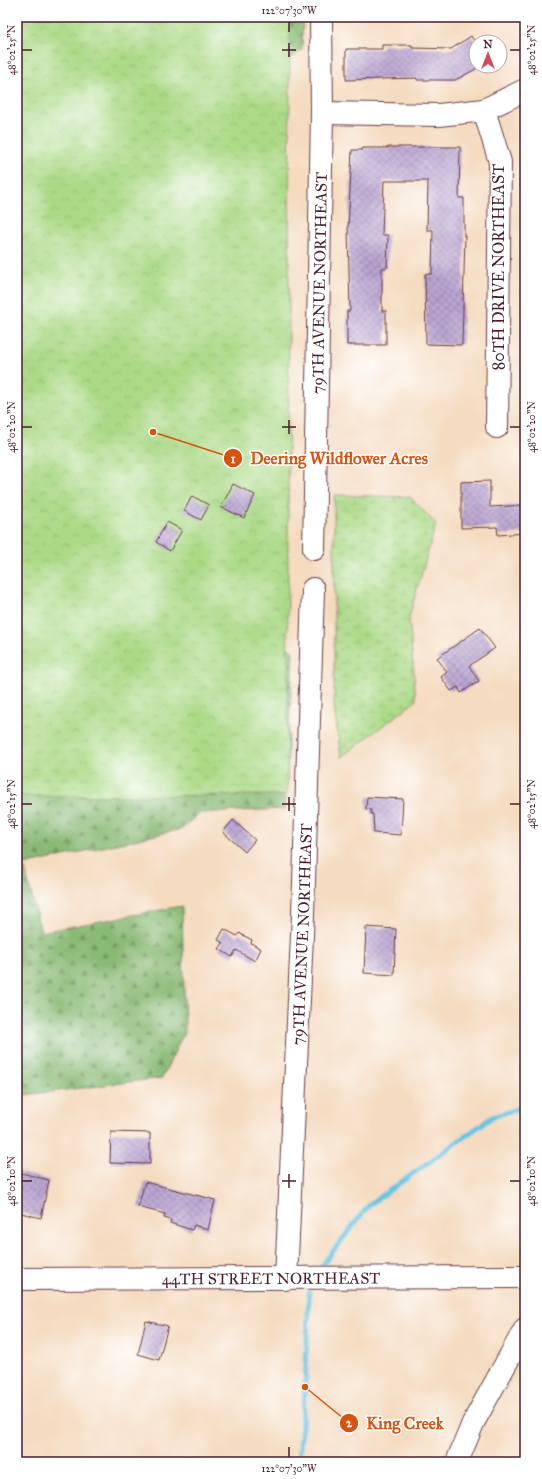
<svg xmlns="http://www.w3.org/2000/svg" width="542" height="1479" font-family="'IM FELL Great Primer',serif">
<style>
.forest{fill:url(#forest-firs);stroke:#6a6c50}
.wetland{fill:url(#wetland-marsh);stroke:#7b7c59}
.park{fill:url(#park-crowns);stroke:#7b7c59}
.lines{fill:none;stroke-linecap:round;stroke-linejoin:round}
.stream{stroke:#66c4e4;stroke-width:5}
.building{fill:url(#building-cross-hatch)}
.minor-casing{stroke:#643b42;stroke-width:24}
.minor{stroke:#fff;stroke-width:22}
.ticks{fill:none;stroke:#4a1f2b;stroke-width:1.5}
.labels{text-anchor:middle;stroke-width:3;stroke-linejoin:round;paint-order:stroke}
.street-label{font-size:16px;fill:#4a1f2b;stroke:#fff}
.leader{fill:none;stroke:#d8530f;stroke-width:1.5}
.callout-dot{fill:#d8530f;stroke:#fff;stroke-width:1.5}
.mark-label{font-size:12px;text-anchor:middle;font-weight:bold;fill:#fff}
.callout-label{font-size:17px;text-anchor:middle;font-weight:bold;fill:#d8530f;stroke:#fff;stroke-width:3;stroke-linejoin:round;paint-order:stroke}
.neatline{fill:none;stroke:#4a1f2b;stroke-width:1.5}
.ticks-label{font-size:10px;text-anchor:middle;fill:#4a1f2b}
</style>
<defs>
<pattern id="forest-firs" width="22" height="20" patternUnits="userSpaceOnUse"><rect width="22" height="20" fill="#89ba74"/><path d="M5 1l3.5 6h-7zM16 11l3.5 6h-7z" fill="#72975f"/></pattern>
<pattern id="wetland-marsh" width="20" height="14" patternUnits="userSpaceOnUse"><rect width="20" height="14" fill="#acda87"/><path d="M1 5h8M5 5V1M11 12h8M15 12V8" fill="none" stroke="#96bb75"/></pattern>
<pattern id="park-crowns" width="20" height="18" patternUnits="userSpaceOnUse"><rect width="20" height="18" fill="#acda87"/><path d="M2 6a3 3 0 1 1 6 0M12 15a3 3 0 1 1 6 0" fill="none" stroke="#96bb75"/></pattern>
<pattern id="building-cross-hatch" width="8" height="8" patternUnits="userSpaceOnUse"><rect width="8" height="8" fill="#baa4d1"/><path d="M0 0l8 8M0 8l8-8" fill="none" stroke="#9985aa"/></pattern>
</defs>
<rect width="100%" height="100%" fill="#fff"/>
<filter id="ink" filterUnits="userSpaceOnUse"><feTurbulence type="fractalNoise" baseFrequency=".025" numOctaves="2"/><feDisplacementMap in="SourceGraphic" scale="8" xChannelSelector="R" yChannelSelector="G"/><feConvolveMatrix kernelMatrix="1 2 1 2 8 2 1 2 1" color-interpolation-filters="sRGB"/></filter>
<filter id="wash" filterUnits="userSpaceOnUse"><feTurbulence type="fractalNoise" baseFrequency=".012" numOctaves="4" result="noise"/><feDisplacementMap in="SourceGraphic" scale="16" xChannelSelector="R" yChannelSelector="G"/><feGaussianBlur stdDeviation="0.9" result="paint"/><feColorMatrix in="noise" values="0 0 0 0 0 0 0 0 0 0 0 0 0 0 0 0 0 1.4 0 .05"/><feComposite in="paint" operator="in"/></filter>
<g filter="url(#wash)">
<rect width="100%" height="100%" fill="#f5dcc1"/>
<path class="forest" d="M17,17H303L302,50L199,118L208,577L293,652L285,809L199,813L182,829L24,865L41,932L182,906L185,1031L162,1078L26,1095L17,1093Z"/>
<path class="wetland" d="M334,495L410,497L436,524L409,617L416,701L341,757L334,707Z"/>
<path class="park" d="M17,17H290L287,795L17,796Z"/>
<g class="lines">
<g class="stream">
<path d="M323,1264L369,1205L492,1117L525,1106"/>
<path d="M299,1462L305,1387L309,1293"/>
</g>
</g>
<g id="blocks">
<g class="building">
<path d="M471,36L476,44V69L455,80H417V78L346,80V49H382V45H412V48L451,49Z"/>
<path d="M388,147H460L459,198H464V236H465L462,345L426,344L425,274H432L433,230H427L428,181H384L382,235H388L387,268H382V311H386V345H347V311H350L348,229L352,150H362V148H388Z"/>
<path d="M490,481V507L525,505V533L498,535L497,527L461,528V482Z"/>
<path d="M233,484L255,495L244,518L221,507Z"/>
<path d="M192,496L209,505L201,520L184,511Z"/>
<path d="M167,522L182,530L170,551L156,542Z"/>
<path d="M480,628L495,648L469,666L479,681L461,693L458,687L451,691L441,677L447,672L437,658Z"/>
<path d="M367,797L403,799L401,835L374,833L373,814H371V810L366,809Z"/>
<path d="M233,820L255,840L245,852L223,832Z"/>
<path d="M366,927L396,929L394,975L364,973Z"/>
<path d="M224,929L237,936L239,933L252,940L251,943L261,949L255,961L236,950L232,957L219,949L223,943L218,940Z"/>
<path d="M111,1132L150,1133V1164L110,1163Z"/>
<path d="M17,1172L49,1180L41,1218L17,1212L19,1200H17Z"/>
<path d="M145,1182L215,1200L208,1230L194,1225L192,1230L170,1223L171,1220L164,1218L165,1214L138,1207Z"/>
<path d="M146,1321L168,1326L159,1360L138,1354Z"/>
</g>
</g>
</g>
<g filter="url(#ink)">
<use href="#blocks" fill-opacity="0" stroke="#643b42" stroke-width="1"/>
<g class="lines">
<defs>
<g id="minor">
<path d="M484,110L500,162L497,427"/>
<path d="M322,113L439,115L484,110L525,90"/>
<path id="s1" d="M314,549L322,113L321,17"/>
<path id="s2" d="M17,1279L525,1277"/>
<path id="s3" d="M286,1279L303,914L313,589"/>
<path d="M457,1462L473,1423L525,1329"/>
</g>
</defs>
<use href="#minor" class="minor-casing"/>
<use href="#minor" class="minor"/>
</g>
</g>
<path class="ticks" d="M289,22V32M289,43V57M22,50H32M282,50H296M510,50H520M289,420V434M22,427H32M282,427H296M510,427H520M289,797V811M22,804H32M282,804H296M510,804H520M289,1174V1188M22,1181H32M282,1181H296M510,1181H520M289,1447V1457"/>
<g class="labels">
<g class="street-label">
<text transform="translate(498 267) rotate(-90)" y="6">80TH DRIVE NORTHEAST</text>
<text dy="6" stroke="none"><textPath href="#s1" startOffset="266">79TH AVENUE NORTHEAST</textPath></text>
<text dy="6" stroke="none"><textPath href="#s3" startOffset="345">79TH AVENUE NORTHEAST</textPath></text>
<text dy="6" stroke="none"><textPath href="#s2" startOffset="254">44TH STREET NORTHEAST</textPath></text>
</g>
</g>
<path class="leader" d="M153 432L233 458M305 1387L349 1423"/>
<g class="callout-dot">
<circle cx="153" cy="432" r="4"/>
<circle cx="305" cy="1387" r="4"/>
<circle cx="233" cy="458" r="10"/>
<circle cx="349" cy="1423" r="10"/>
</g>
<g class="mark-label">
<text x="233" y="463">1</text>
<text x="349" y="1427">2</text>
</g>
<g class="callout-label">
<text x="339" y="464">Deering Wildflower Acres</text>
<text x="405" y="1429">King Creek</text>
</g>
<rect width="542" height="1479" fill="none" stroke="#fff" stroke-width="44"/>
<g transform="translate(488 54)"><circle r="19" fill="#ffffff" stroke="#b7a5aa"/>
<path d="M0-3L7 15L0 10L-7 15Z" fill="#d1495b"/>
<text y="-6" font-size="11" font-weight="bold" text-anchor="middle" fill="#4a1f2b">N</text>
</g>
<rect x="22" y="22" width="498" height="1435" class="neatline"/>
<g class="ticks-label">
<text x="289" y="14">122°07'30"W</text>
<text transform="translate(11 50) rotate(-90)" y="4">48°02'25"N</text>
<text transform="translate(531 50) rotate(-90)" y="4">48°02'25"N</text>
<text transform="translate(11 427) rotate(-90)" y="4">48°02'20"N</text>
<text transform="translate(531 427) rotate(-90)" y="4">48°02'20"N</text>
<text transform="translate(11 804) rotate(-90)" y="4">48°02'15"N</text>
<text transform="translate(531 804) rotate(-90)" y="4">48°02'15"N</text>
<text transform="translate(11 1181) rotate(-90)" y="4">48°02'10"N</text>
<text transform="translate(531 1181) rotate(-90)" y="4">48°02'10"N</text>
<text x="289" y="1472">122°07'30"W</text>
</g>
</svg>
